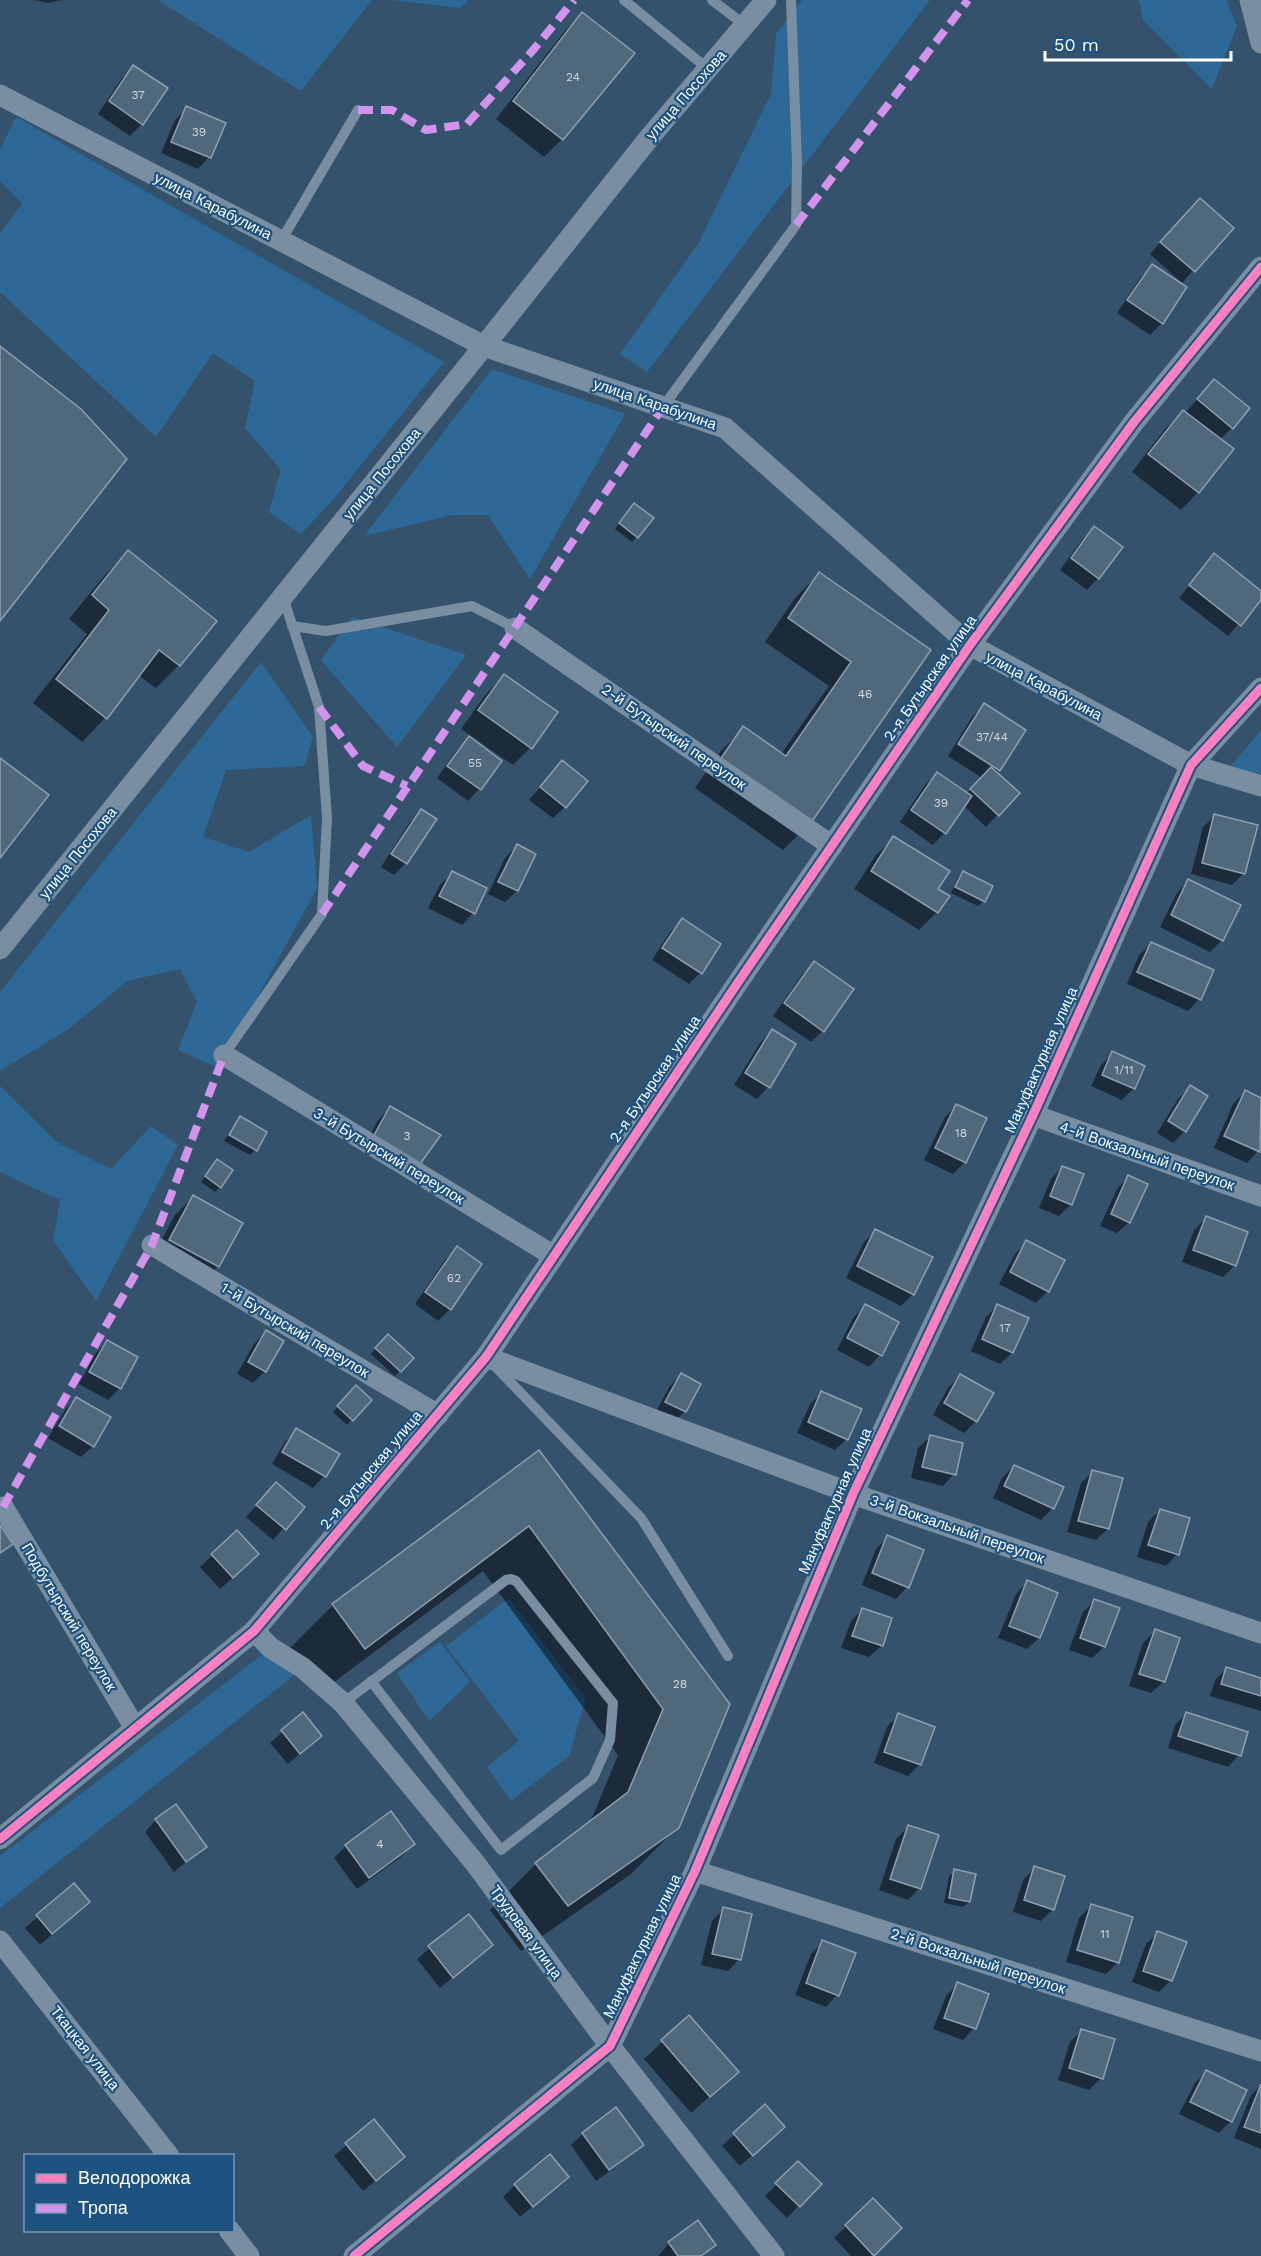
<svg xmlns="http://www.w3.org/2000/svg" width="1261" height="2256" font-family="'Work Sans',sans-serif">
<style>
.green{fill:#2e6897}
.shadow{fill:#0007}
.building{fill:#50687c;stroke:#8ea0af;stroke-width:1.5}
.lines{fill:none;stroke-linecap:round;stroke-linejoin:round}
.service{stroke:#7a8ea1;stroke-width:10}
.minor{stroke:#7a8ea1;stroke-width:21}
.quiet{stroke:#d193ec;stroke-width:8;stroke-dasharray:15 8;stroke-linecap:butt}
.cycleway-casing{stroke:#1e5381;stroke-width:13}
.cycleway{stroke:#ff80c0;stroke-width:9}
.labels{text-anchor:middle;stroke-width:4.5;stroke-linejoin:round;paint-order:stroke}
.number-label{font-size:12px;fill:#d3d9de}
.street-label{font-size:15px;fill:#fff;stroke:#1e5381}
</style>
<rect width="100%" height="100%" fill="#34526b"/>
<g class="green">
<path d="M158,0H372L301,91Z"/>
<path d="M391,0H468L461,8Z"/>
<path d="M802,0H930L647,372L620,354L698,244L771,94L776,34Z"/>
<path d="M1139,0H1226L1237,26L1212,89L1143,20Z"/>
<path d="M16,117L444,362L331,502L301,534L269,512L281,470L245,428L255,381L213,353L156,437L0,292V234L22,203L0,181V150Z"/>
<path d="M492,369L625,414L530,579L488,515H453L364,536Z"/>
<path d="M352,617L466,655L397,747L321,660Z"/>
<path d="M261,662L313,737L304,766L226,770L203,837L249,852L311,815L317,888L219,1068L178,1050L197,1002L180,969L127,981L70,1028L0,1071V992Z"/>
<path d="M1261,731V794L1215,784Z"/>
<path d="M0,1086L58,1143L111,1169L151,1126L178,1145L96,1301L53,1240L60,1200L0,1172Z"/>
<path d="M509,1598L586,1698L569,1756L511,1801L487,1767L519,1741L446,1646Z"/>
<path d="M440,1642L470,1682L429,1721L397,1673Z"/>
<path d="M271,1648L303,1668L0,1908V1856Z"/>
</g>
<g class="shadow">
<path d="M34,0H62L48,3Z"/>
<path d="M582,14L562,139L544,157L496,119L564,32Z"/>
<path d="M133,67L142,124L130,136L98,114L122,78Z"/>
<path d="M187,108L209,157L198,169L161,153L175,120Z"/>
<path d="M1188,211L1231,228L1182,283L1150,254Z"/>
<path d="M1152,266L1185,288L1162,323L1150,335L1117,313L1140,278Z"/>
<path d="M1214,381L1232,428L1219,440L1198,492L1181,510L1132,472L1165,429L1183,412L1185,413Z"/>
<path d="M629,510L637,537L632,542L615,529Z"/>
<path d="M1094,528L1098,578L1087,590L1060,570L1082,540Z"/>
<path d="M128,552L179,665L156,688L138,675L105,718L82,742L33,703L87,634L69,619L105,575Z"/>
<path d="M1214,555L1261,592V597L1228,636L1179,598Z"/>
<path d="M819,574L929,651L807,826L783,850L695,788L720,752L744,728L781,754L829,686L765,642L795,598Z"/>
<path d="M504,676L530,748L513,765L461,729L486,694Z"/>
<path d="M984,705L999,770L996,773L1017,794L986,827L964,806L944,833L933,845L900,822L925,785L937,774L966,794L982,778L948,756L972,717Z"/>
<path d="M469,738L500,762L479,789L468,801L437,778L457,750Z"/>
<path d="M562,762L565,807L553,818L529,800Z"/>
<path d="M421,811L434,819L405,864L394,875L381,867L410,822Z"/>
<path d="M1215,816L1244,873L1232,885L1191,874L1203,827Z"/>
<path d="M894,838L936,889L937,912L919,930L854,889L876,855Z"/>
<path d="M517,846L534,854L517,891L505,902L488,894L505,858Z"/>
<path d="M452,873L473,913L462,925L428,908L440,885Z"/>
<path d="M963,873L984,901L978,906L951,893L958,878Z"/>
<path d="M1188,881L1222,940L1210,952L1160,927L1177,893Z"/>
<path d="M682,920L700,973L689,984L652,960L670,932Z"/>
<path d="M1151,944L1212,971L1199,999L1188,1011L1127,984L1139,955Z"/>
<path d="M814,963L823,1031L811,1042L773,1016L802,975Z"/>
<path d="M772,1031L768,1087L757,1099L734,1085L760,1043Z"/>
<path d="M1113,1053L1134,1088L1122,1100L1091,1086L1101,1065Z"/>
<path d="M1190,1087L1206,1097L1185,1131L1173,1143L1157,1133L1178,1099Z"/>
<path d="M1245,1092L1261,1099V1145L1258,1151L1247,1163L1214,1148L1233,1104Z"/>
<path d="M957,1105L965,1162L953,1174L924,1160L945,1117Z"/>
<path d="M390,1108L419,1164L363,1149L378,1120Z"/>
<path d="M240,1118L255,1150L250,1155L224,1141Z"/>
<path d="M212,1166L220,1187L215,1192L201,1182Z"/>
<path d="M1062,1167L1071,1204L1059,1216L1039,1208L1051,1179Z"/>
<path d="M1128,1177L1129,1222L1117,1233L1100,1226L1117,1189Z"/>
<path d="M193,1197L241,1223L218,1266L200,1284L152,1258L175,1215Z"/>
<path d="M1206,1218L1235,1265L1223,1277L1182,1262L1194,1230Z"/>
<path d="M876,1231L913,1294L901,1306L846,1278L864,1242Z"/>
<path d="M1026,1242L1048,1291L1036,1303L999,1284L1015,1254Z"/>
<path d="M457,1248L450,1309L438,1321L415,1304L445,1260Z"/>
<path d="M998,1305L1012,1353L1000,1364L971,1351L986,1317Z"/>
<path d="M865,1306L880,1355L869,1367L837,1350L853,1318Z"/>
<path d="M266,1332L265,1371L253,1383L237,1374L254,1344Z"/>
<path d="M388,1336L412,1358L395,1376L371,1354Z"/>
<path d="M107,1342L120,1388L108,1400L79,1384L95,1354Z"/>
<path d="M681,1375L699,1385L684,1412L673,1423L655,1414L669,1387Z"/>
<path d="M960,1376L976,1421L964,1433L933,1415L948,1388Z"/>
<path d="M350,1392L352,1420L347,1425L333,1412Z"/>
<path d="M822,1393L847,1439L835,1450L797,1433L810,1404Z"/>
<path d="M76,1398L93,1446L81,1457L48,1438L65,1410Z"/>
<path d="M296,1430L338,1454L324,1476L313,1488L272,1464L285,1442Z"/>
<path d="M930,1437L954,1474L943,1486L911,1478L918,1448Z"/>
<path d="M539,1452L729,1704L678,1827L631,1874L521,1951L490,1910L536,1864L590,1823L618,1755L483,1571L318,1694L287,1651L333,1605Z"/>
<path d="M1014,1466L1053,1508L1041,1520L993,1498L1002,1478Z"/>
<path d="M1093,1472L1108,1529L1096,1540L1067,1532L1081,1483Z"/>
<path d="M276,1484L303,1507L273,1540L246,1517Z"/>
<path d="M1160,1510L1177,1554L1166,1566L1137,1557L1148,1522Z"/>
<path d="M237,1532L246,1566L220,1589L200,1567Z"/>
<path d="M888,1537L907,1587L896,1599L862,1585L876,1549Z"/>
<path d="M1027,1582L1039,1638L1027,1649L998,1638L1016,1594Z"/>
<path d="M1095,1600L1118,1609L1104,1647L1092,1658L1069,1650L1083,1612Z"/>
<path d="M862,1610L890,1619L881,1646L869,1657L841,1648L851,1621Z"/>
<path d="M1155,1631L1178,1639L1163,1682L1151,1693L1129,1686L1143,1643Z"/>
<path d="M1226,1669L1261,1679V1711L1210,1696L1215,1680Z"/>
<path d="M1186,1714L1239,1755L1228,1767L1168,1748L1175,1725Z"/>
<path d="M302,1715L320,1736L288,1764L270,1743Z"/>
<path d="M899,1715L920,1764L908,1776L874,1763L887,1727Z"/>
<path d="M390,1813L413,1844L402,1856L357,1889L334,1858L346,1846Z"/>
<path d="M156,1820L205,1846L174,1872L145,1832Z"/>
<path d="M908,1827L920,1888L908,1900L879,1890L896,1839Z"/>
<path d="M1035,1868L1053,1909L1041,1921L1013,1912L1023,1880Z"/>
<path d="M955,1871L969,1902L963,1907L944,1903L949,1876Z"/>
<path d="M74,1885L88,1902L40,1945L25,1928Z"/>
<path d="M1091,1906L1118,1962L1106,1974L1066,1962L1079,1918Z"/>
<path d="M724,1909L739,1959L728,1971L701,1965L712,1921Z"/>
<path d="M468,1916L491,1945L440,1988L417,1959Z"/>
<path d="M1158,1933L1171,1980L1159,1992L1132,1982L1146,1944Z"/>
<path d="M823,1942L837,1995L826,2007L795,1995L811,1954Z"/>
<path d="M958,1984L974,2028L963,2040L933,2029L946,1996Z"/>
<path d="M689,2017L737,2072L691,2113L644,2059Z"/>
<path d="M1081,2031L1101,2078L1089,2090L1058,2080L1070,2042Z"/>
<path d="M1206,2072L1245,2090L1231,2121L1219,2133L1179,2114L1195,2083Z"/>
<path d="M1261,2085V2149L1234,2138L1251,2095Z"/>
<path d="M765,2107L771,2138L740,2166L722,2146Z"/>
<path d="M616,2109L642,2145L630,2156L596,2181L571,2145L583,2134Z"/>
<path d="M374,2121L403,2157L363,2191L334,2156Z"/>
<path d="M798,2163L820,2184L787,2218L765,2196Z"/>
<path d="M567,2177L520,2217L503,2197L515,2185Z"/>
<path d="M873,2200L900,2228L871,2256H851L834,2238Z"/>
<path d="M669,2243L714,2245L703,2256H658Z"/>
</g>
<g class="building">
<path d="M582,12L635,53L563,140L513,101Z"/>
<path d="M133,65L168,88L143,125L109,101Z"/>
<path d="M186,106L226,123L211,158L171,142Z"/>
<path d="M1200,198L1234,228L1195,272L1160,242Z"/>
<path d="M1152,264L1187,287L1163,324L1127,300Z"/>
<path d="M0,346L81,409L127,459L0,621Z"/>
<path d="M1214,379L1250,408L1233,429L1197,399Z"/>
<path d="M1183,410L1234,449L1199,493L1148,454Z"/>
<path d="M634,503L654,518L638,538L619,523Z"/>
<path d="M1094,526L1123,547L1099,579L1071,558Z"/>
<path d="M128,550L217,621L180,666L159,650L107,719L56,679L109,610L92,595Z"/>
<path d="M1214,553L1261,591V600L1241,626L1189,585Z"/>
<path d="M819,572L931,650L808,827L717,764L743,726L786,756L851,662L788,618Z"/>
<path d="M504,674L558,712L532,749L478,710Z"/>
<path d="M984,703L1026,730L1000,771L958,744Z"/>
<path d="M469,736L502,761L481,790L447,766Z"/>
<path d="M0,758L49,795L0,858Z"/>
<path d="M562,760L588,781L566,808L540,787Z"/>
<path d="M991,767L1020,793L999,816L970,789Z"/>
<path d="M937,772L972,796L946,834L911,810Z"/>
<path d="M421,809L437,819L407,864L391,854Z"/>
<path d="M1214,814L1258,825L1245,874L1202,863Z"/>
<path d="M893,836L950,871L938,889L950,896L938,913L871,871Z"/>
<path d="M517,844L536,854L518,891L498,882Z"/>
<path d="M452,871L487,888L475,914L439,896Z"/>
<path d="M963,871L993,886L985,902L955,887Z"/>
<path d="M1188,879L1241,905L1223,941L1171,915Z"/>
<path d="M682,918L721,944L702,974L662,948Z"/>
<path d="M1151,942L1214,970L1201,1000L1137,972Z"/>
<path d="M814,961L854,989L824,1032L784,1003Z"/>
<path d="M772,1029L796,1044L770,1088L745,1073Z"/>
<path d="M1112,1051L1145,1066L1135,1089L1102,1075Z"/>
<path d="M1190,1085L1208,1096L1186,1132L1168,1121Z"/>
<path d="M1245,1090L1261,1098L1260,1152L1224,1136Z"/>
<path d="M956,1104L987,1118L966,1163L935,1148Z"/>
<path d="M390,1106L441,1135L420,1164L373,1137Z"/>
<path d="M240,1116L267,1132L257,1151L229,1135Z"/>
<path d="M217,1159L233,1170L221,1188L205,1176Z"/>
<path d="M1062,1166L1084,1174L1072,1205L1050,1196Z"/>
<path d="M1128,1175L1148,1184L1130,1223L1111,1214Z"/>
<path d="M193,1195L243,1223L219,1267L169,1240Z"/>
<path d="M1206,1216L1248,1232L1236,1266L1193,1250Z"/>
<path d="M875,1229L933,1257L914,1295L857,1266Z"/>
<path d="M1026,1240L1065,1260L1049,1292L1010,1272Z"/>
<path d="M457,1246L482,1264L451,1310L425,1292Z"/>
<path d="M865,1304L899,1322L882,1356L847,1338Z"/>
<path d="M997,1304L1029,1318L1013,1353L982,1339Z"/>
<path d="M266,1330L284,1341L266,1372L248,1362Z"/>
<path d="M388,1334L414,1358L401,1372L375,1348Z"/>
<path d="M107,1340L138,1357L121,1389L89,1372Z"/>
<path d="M681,1373L701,1384L686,1412L665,1402Z"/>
<path d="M960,1374L994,1393L977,1422L944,1403Z"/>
<path d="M356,1385L372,1400L353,1421L337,1406Z"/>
<path d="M821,1391L862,1409L848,1440L808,1422Z"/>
<path d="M76,1397L111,1417L94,1447L59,1426Z"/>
<path d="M296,1428L340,1454L326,1477L282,1452Z"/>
<path d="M930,1435L963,1443L956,1475L922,1467Z"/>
<path d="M539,1450L730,1704L679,1828L568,1906L535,1863L628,1792L663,1709L529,1526L365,1649L332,1604Z"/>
<path d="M1014,1465L1064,1487L1054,1509L1004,1486Z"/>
<path d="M1092,1470L1123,1478L1109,1529L1078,1521Z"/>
<path d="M276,1482L305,1507L286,1530L256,1505Z"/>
<path d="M1160,1509L1190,1518L1179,1555L1148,1545Z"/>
<path d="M0,1525L13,1544L0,1553Z"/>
<path d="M237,1530L259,1554L233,1578L211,1554Z"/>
<path d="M887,1535L924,1550L909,1588L872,1573Z"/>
<path d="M1027,1580L1058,1593L1040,1638L1009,1626Z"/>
<path d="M1094,1599L1120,1608L1105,1647L1080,1638Z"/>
<path d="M862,1608L892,1618L883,1646L852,1636Z"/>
<path d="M1155,1629L1180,1638L1165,1682L1139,1674Z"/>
<path d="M1226,1667L1261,1678V1696L1221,1684Z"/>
<path d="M303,1712L322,1736L300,1754L281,1730Z"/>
<path d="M1186,1712L1248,1732L1241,1756L1178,1736Z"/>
<path d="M898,1713L935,1727L921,1765L884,1752Z"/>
<path d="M176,1804L207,1847L186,1862L155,1819Z"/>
<path d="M391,1811L415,1844L369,1878L345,1845Z"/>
<path d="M908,1825L939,1835L921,1889L890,1879Z"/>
<path d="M1034,1866L1065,1876L1054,1910L1024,1900Z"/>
<path d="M954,1869L976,1874L970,1902L949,1898Z"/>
<path d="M74,1883L90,1902L52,1934L36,1915Z"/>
<path d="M1091,1904L1133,1917L1119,1963L1077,1950Z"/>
<path d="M723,1907L752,1914L741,1960L712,1954Z"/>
<path d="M469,1914L493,1945L453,1978L428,1946Z"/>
<path d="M1157,1931L1187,1942L1172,1981L1143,1971Z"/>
<path d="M822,1940L856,1953L839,1996L806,1983Z"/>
<path d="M957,1982L989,1994L976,2029L944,2018Z"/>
<path d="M689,2015L739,2072L710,2097L661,2040Z"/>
<path d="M1081,2029L1115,2039L1103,2079L1069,2068Z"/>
<path d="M1206,2070L1247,2090L1232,2122L1190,2102Z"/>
<path d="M1261,2084V2133L1244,2127Z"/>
<path d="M765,2104L785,2127L753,2156L733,2133Z"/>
<path d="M616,2107L644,2145L609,2170L582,2133Z"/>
<path d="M374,2119L405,2157L376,2181L345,2143Z"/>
<path d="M550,2154L569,2177L533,2207L514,2184Z"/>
<path d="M798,2161L822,2184L800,2207L775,2183Z"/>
<path d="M873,2198L902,2228L874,2256L845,2225Z"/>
<path d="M698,2220L716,2245L701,2256H678L668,2242Z"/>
</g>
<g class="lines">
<g class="service">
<path d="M624,0L708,69"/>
<path d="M712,0L746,26"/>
<path d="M281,241L358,110"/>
<path d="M663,407L796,225L797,163L791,0"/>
<path d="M292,626L326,631L472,606L515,628"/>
<path d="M224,1055L322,914L327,818L319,707L283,597"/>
<path d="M493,1364L641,1518L728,1656"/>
<path d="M343,1703L506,1580L511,1579L516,1581L613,1703L610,1740L593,1778L501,1850L371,1681"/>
</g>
<g class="minor">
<path d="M1250,0L1261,43"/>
<path d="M0,95L484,346L725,428L970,645L1191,765L1261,786"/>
<path d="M515,628L832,846"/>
<path d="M0,949L484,346L649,138L766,0"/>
<path d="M224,1055L554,1256"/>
<path d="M1033,1115L1261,1196"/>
<path d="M152,1245L438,1415"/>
<path d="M486,1357L853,1494L1261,1633"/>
<path d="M3,1507L135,1728"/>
<path d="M254,1631L271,1648L303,1668L343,1703L475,1863L610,2046L774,2256"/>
<path d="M0,1839L254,1631L486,1357L743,975L970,645L1134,422L1261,267"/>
<path d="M695,1871L1261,2051"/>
<path d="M0,1941L169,2156"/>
<path d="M229,2230L249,2256"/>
<path d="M354,2256L610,2046L695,1871L853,1494L1033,1115L1191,765L1261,688"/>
</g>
<g class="quiet">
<path d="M358,110H392L426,130L467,124L534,49L574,0"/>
<path d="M796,225L968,0"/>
<path d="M319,707L363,766L407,786"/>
<path d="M322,914L663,407"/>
<path d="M3,1507L152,1245L224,1055"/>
</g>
<defs>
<g id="cycleway">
<path d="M0,1839L254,1631L486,1357L743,975L970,645L1134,422L1261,267"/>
<path d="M354,2256L610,2046L695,1871L853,1494L1033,1115L1191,765L1261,688"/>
</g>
</defs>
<use href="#cycleway" class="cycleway-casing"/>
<use href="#cycleway" class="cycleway"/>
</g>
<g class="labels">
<g class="number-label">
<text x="573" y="81">24</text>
<text x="138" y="99">37</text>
<text x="199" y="136">39</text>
<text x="865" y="698">46</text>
<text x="992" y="741">37/44</text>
<text x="475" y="767">55</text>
<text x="941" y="807">39</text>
<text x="1124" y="1074">1/11</text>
<text x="961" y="1137">18</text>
<text x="407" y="1140">3</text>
<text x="454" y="1282">62</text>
<text x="1005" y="1332">17</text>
<text x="680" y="1688">28</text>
<text x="380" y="1848">4</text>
<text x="1105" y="1938">11</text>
</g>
<g class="street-label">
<text transform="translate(686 95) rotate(-49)" y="5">улица Посохова</text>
<text transform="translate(213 206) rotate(27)" y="5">улица Карабулина</text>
<text transform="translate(655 404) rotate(19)" y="5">улица Карабулина</text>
<text transform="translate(382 474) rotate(-51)" y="5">улица Посохова</text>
<text transform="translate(930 678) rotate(-55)" y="5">2-я Бутырская улица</text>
<text transform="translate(1044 686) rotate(28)" y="5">улица Карабулина</text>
<text transform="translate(674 737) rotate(35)" y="5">2-й Бутырский переулок</text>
<text transform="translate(78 853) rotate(-51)" y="5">улица Посохова</text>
<text transform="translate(1041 1060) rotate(-66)" y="5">Мануфактурная улица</text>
<text transform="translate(655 1079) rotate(-56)" y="5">2-я Бутырская улица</text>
<text transform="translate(389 1156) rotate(31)" y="5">3-й Бутырский переулок</text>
<text transform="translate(1147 1156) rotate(19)" y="5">4-й Вокзальный переулок</text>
<text transform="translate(295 1330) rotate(31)" y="5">1-й Бутырский переулок</text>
<text transform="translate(371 1470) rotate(-50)" y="5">2-я Бутырская улица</text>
<text transform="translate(835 1501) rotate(-66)" y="5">Мануфактурная улица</text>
<text transform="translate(957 1529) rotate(19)" y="5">3-й Вокзальный переулок</text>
<text transform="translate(69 1617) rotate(59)" y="5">Подбутырский переулок</text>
<text transform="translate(526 1932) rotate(54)" y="5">Трудовая улица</text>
<text transform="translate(642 1946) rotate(-64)" y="5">Мануфактурная улица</text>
<text transform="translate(978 1961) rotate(18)" y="5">2-й Вокзальный переулок</text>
<text transform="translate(85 2048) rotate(52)" y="5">Ткацкая улица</text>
</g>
</g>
<rect x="24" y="2154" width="210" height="78" fill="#1e5381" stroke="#7898b3" stroke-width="1.5"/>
<rect x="36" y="2174" width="30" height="9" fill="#ff80c0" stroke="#7898b3" stroke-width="1.5"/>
<text x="78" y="2184" font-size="18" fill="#ffffff">Велодорожка</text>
<rect x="36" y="2204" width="30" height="9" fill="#d193ec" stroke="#7898b3" stroke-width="1.5"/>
<text x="78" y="2214" font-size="18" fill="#ffffff">Тропа</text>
<path d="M1045 51v9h186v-9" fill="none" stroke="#ffffff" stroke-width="3"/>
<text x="1054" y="51" font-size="18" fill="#ffffff" stroke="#1e5381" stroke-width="4.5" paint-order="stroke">50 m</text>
</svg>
